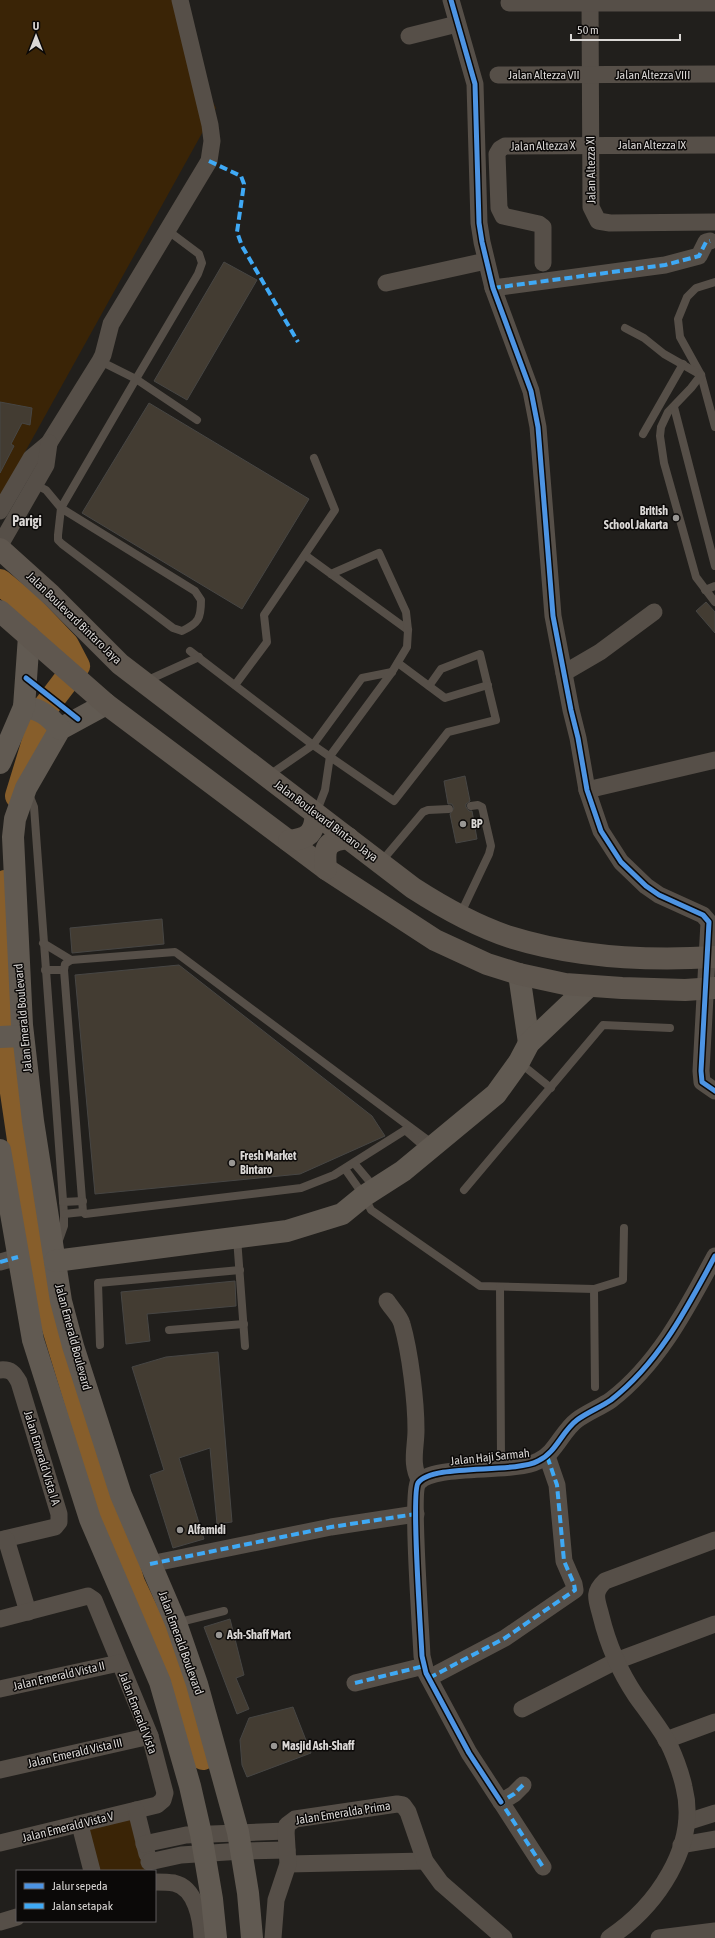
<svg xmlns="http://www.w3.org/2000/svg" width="715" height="1938" font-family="'Asap Condensed',sans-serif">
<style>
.green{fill:#3a2406}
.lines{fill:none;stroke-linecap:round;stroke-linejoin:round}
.river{stroke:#875e2b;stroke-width:26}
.building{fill:#433c32;stroke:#474644}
.lane{stroke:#564f48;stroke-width:8}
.street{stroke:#564f48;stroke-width:17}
.secondary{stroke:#615a52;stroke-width:22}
.primary{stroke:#5f574f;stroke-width:22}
.quiet{stroke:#3fa9f5;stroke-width:4;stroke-dasharray:8 4;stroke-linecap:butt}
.cycleway-casing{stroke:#0b0908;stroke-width:8}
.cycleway{stroke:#4d94e3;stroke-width:5}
.poi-dot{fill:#999794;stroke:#0b0908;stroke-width:1.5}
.labels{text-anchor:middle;stroke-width:3;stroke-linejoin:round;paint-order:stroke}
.street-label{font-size:12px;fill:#dad7d5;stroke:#0b0908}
.poi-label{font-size:12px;font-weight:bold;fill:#dad7d5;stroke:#0b0908;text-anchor:start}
.quarter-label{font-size:14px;font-weight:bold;fill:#dad7d5;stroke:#0b0908}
</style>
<rect width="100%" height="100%" fill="#211f1c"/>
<g class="green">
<path d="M0,0H186L201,80L216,108L0,497Z"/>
<path d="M136,1810L151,1871H92L80,1825Z"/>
</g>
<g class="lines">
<g class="river">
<path d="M0,582L27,604L66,645L77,666L45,708L18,796"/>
<path d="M5,883L11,1079L41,1282L132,1583L186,1697L203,1757"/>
</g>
</g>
<g class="building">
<path d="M224,262L257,280L187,400L154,381Z"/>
<path d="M0,402L32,408L30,425L22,423L11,444L14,446L0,473Z"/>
<path d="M149,403L309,499L242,609L82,513Z"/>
<path d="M706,602L715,612V633L696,611Z"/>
<path d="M465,776L470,801L466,804V807L469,811H472L477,839L456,843L450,814L454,808L452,804H448L444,781Z"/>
<path d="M162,919L164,944L72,953L70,928Z"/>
<path d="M179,965L372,1116L385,1136L300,1174L95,1194L75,975Z"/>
<path d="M235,1281L236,1306L147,1314L150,1341L126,1344L121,1292Z"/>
<path d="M218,1352L232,1522L217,1524L210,1448L179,1458L204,1539L173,1548L150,1475L164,1470L132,1367L166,1357Z"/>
<path d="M230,1619L244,1675L236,1678L249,1709L237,1714L204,1627Z"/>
<path d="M293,1707L311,1753L247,1777L242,1765L240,1740L249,1718Z"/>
</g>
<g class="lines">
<g class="lane">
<path d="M715,282L696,288L687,297L678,319L680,337L701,375L715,427"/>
<path d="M625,328L644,338L664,354L701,375"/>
<path d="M100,361L136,379L198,274L202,263L199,254L167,230"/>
<path d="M701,375L691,388L668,412L661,427L660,436L664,463L696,577L715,602"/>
<path d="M674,407L715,566"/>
<path d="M643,434L683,364"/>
<path d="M34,484L46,490L61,508L195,591L201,600C201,618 199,623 182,631L173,628L62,544L58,540V535L61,508L136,379L197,420"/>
<path d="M305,555L408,630"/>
<path d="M705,590L715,586"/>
<path d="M190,651L313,745L394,801L448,732L496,720L480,654L441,669L429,686"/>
<path d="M398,663L445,698L488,685"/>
<path d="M146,681L199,657"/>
<path d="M235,685L267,642L264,615L335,510L314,458"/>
<path d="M268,776L313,745L362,678L392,672"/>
<path d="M28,792L34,807L64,1214V1226L58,1243"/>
<path d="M316,813L325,790L330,756L392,672L407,647L408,630L406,612L379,553L331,574"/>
<path d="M381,862L423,812L428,810L449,809"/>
<path d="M460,915L489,854L491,846L482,807L478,805L471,806"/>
<path d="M43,943L71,960"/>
<path d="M45,970H64"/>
<path d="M520,1063L551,1088"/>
<path d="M410,1127L334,1175L301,1188L85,1214L83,1212L64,970L65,964L71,960L175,952L178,954L410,1127L433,1144"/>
<path d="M405,1130L428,1150"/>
<path d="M354,1163L375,1188"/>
<path d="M345,1169L364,1196L371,1210L480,1286L594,1289L623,1280L624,1228"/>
<path d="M464,1190L603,1025L670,1028"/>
<path d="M63,1202L83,1201"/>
<path d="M64,1214L83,1212"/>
<path d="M237,1238L245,1346"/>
<path d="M500,1287L501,1459"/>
<path d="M594,1289L595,1387"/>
<path d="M169,1330L244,1324"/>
<path d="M100,1345L98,1283L240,1270"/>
<path d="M176,1623L224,1611"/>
</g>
<g class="street">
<path d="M451,0L475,84L479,223L482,242L493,288L531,391L538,427L553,616L571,710L578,738L587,790L601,831L621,862L646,886L659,895L703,915L709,922L701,1071L702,1082L715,1091"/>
<path d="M590,0L591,207L598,221L610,223L715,222"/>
<path d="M509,3H715"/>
<path d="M409,36L457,24"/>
<path d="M498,75L715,74"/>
<path d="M543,263V227L539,224L503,216L499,208L497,154L500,149L505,146L715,145"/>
<path d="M386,283L486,261"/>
<path d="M493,288L665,265L699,256L706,242L710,241"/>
<path d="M0,511L31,458L49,443L100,361L103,355L111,324L209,161L212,141L210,125L180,0"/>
<path d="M0,545L46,465L49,443"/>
<path d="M564,673L600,652L654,612"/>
<path d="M587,790L715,760"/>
<path d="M0,1262L18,1257"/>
<path d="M387,1301C391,1308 400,1316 402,1324C410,1352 416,1401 416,1430C416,1448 410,1464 420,1481"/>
<path d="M0,1370C11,1369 14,1373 19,1382L59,1514V1522L55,1527L0,1540"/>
<path d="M6,1539L28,1612"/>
<path d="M150,1564L331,1527L416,1514"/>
<path d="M0,1619L88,1596L94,1600L150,1736L165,1793L163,1800L157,1805L0,1843"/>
<path d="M429,1678L505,1638L575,1590L574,1584L564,1561L557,1485L547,1456"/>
<path d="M355,1683L424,1666"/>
<path d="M0,1689L119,1663"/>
<path d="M522,1709L616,1661L715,1624"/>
<path d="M666,1740L715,1722"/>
<path d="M0,1770L150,1736"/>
<path d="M523,1785L514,1794L501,1802L543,1867"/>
<path d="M501,1802L469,1753L426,1673L422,1656C421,1633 411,1494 418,1483C432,1463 514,1474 538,1461C556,1453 562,1431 577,1420C588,1412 601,1407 611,1400C659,1363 687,1308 715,1256"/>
<path d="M136,1810L147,1854"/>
<path d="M687,1822L715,1813"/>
<path d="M80,1825L92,1871"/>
<path d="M144,1844L186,1835L286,1831"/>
<path d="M681,1845L715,1839"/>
<path d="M149,1862L181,1855L242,1851L287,1850"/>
<path d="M288,1864L425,1861"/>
<path d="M155,1882C161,1882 168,1882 174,1883C196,1888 201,1919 202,1938"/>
<path d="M0,1922L17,1917"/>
<path d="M273,1938L276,1900L288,1864L286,1831L287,1825L295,1819L397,1804L403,1805L408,1812L425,1861L441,1883L504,1938"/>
<path d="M609,1938C656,1907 699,1846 684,1787C681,1773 673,1751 666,1739C657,1724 646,1710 636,1696C620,1672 608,1645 601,1616C597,1600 592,1593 605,1581L715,1540"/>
<path d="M659,1938L715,1931"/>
</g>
<g class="secondary">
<path d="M106,704L60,729L26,788L15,819L13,837L22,1025L33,1121L61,1301L73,1346L121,1495L176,1623L197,1684L238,1832L248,1893L252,1938"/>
<path d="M24,707C41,709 49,716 60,729"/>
<path d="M0,763L24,707L29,636"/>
<path d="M519,974L529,1043"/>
<path d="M0,1037L23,1036"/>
<path d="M0,1150L33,1340L90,1519L160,1682L190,1786L201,1834L212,1899L216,1938"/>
<path d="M55,1261L287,1231L342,1214L364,1196L403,1171L496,1094L519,1062L529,1043L589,986"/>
</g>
<g class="primary">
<path d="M0,549L51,595L120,664L413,888C444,908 476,926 510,937C574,957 649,961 715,957"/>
<path d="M0,611L106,704L326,869L435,940L487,964L519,974L565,984L622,988L685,990L715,988"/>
<path d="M289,841C309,838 314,834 316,814"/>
<path d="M326,869C324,848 325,841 348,838"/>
</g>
<g class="quiet">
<path d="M209,161L241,176L244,184L237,232L242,246L298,342"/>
<path d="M493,288L665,265L699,256L706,242L710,241"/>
<path d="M0,1262L18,1257"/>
<path d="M150,1564L331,1527L416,1514V1518"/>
<path d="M429,1678L505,1638L575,1590L574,1584L564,1561L557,1485L547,1456"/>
<path d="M355,1683L424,1666"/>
<path d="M523,1785L514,1794L501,1802L543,1867"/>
</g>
<defs>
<g id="cycleway">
<path d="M451,0L475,84L479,223L482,242L493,288L531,391L538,427L553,616L571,710L578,738L587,790L601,831L621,862L646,886L659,895L703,915L709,922L701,1071L702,1082L715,1091"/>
<path d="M26,678L78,719"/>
<path d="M501,1802L469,1753L426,1673L422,1656C421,1633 411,1494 418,1483C432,1463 514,1474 538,1461C556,1453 562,1431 577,1420C588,1412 601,1407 611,1400C659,1363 687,1308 715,1256"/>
</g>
</defs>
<use href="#cycleway" class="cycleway-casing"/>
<use href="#cycleway" class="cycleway"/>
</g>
<g class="poi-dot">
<circle cx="676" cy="518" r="4"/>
<circle cx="463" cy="824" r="4"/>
<circle cx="232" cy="1163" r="4"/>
<circle cx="180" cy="1530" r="4"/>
<circle cx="219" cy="1635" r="4"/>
<circle cx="274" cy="1746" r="4"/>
</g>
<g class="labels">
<g class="street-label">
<text x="544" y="79">Jalan Altezza VII</text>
<text x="653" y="79">Jalan Altezza VIII</text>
<text x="652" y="149">Jalan Altezza IX</text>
<text transform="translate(543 146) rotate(-1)" y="4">Jalan Altezza X</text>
<text transform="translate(591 170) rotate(-91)" y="4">Jalan Altezza XI</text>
<text transform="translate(74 618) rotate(44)" y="4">Jalan Boulevard Bintaro Jaya</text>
<text transform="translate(326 821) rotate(37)" y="4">Jalan Boulevard Bintaro Jaya</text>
<text transform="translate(23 1018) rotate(-95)" y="4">Jalan Emerald Boulevard</text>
<text transform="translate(73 1337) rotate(75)" y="4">Jalan Emerald Boulevard</text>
<text transform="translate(490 1457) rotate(-6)" y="4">Jalan Haji Sarmah</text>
<text transform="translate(42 1458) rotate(73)" y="4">Jalan Emerald Vista I A</text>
<text transform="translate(181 1643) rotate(70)" y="4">Jalan Emerald Boulevard</text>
<text transform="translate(59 1676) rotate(-13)" y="4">Jalan Emerald Vista II</text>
<text transform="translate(138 1713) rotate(69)" y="4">Jalan Emerald Vista</text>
<text transform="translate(75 1753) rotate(-13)" y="4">Jalan Emerald Vista III</text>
<text transform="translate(343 1813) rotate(-9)" y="4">Jalan Emeralda Prima</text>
<text transform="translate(68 1827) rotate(-14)" y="4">Jalan Emerald Vista V</text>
</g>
<g class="poi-label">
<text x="668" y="515" text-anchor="end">British<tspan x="668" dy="14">School Jakarta</tspan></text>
<text x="471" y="828">BP</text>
<text x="240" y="1160">Fresh Market<tspan x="240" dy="14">Bintaro</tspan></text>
<text x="188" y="1534">Alfamidi</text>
<text x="227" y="1639">Ash-Shaff Mart</text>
<text x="282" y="1750">Masjid Ash-Shaff</text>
</g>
<g class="quarter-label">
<text x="27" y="526">Parigi</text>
</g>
</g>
<rect x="16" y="1870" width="140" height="52" fill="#0b0908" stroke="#5e5b5a"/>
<rect x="24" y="1883" width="20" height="6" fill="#4d94e3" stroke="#5e5b5a"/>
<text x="52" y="1890" font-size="12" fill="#dad7d5">Jalur sepeda</text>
<rect x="24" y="1903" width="20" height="6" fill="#3fa9f5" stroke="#5e5b5a"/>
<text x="52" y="1910" font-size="12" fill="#dad7d5">Jalan setapak</text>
<g transform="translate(36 36)" stroke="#0b0908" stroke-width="3" paint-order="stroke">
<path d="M0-3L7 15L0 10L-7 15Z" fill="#dad7d5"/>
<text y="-6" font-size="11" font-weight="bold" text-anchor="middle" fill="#dad7d5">U</text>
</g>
<path d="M571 34v6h109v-6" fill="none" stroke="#dad7d5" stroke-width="2"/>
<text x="577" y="34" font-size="12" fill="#dad7d5" stroke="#0b0908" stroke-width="3" paint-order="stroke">50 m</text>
</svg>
